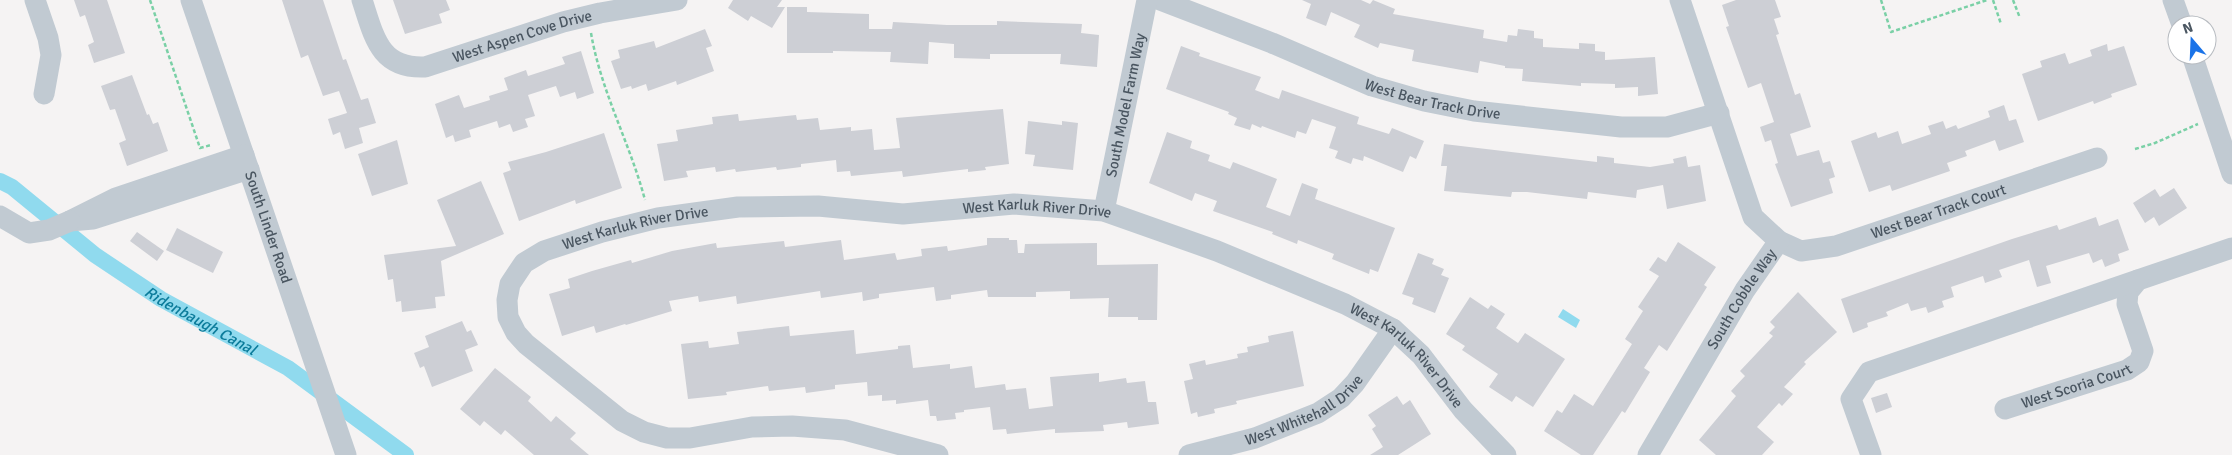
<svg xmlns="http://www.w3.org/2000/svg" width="2232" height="455" font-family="Signika,sans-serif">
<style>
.water{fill:#90daee}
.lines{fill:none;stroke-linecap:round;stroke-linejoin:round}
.canal{stroke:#90daee;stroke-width:16}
.building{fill:#cdcfd5}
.path{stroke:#7ad0a6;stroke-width:2.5;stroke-dasharray:4 2.5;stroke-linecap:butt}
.minor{stroke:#c1cad2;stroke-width:21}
.labels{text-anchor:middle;stroke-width:4.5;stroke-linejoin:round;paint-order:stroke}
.street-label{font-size:15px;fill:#4a5661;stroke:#fff}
.water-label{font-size:16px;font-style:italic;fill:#0c7c9b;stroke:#fff}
</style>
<rect width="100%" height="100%" fill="#f5f3f3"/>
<path class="water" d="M1563,309L1580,320L1576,328L1558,317Z"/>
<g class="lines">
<path class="canal" id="s1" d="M0,181L12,187L95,255L161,299L288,368L406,455"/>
</g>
<g class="building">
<path d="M74,0H107L125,53L94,63L88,45L94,42L85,15L80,17Z"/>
<path d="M282,0H323L343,60L346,59L361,100L368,98L376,123L359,128L363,143L345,149L340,132L333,135L328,119L347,113L339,91L323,96L308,55L301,58Z"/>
<path d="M393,0H446L450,10L439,14L442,23L405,34Z"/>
<path d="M733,0H782L777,7H785L772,28L751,16L748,21L728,8Z"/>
<path d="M1302,0H1361L1370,4L1373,0L1395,9L1393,14L1484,30L1483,38L1507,42L1508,35L1517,36L1518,29L1534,31V38L1543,39V47L1579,49V43L1595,44V51L1605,52V60L1655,57L1658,94L1638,96V87L1615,88V84L1581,83V86L1522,81L1523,69L1505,68V66L1480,61L1478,73L1412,61L1414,50L1380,43L1378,48L1354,37L1360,25L1331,12L1326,26L1306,18L1311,4Z"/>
<path d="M1736,0H1775L1781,17L1774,19L1779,34L1776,35L1795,95L1800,93L1811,127L1790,134L1797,156L1819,150L1823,163L1830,161L1835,177L1829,179L1833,193L1791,207L1775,164L1778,163L1771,140L1765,142L1760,127L1774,122L1761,83L1748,88L1726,27L1729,26L1722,5Z"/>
<path d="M787,7H807V12L869,14V29H892L893,22L947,25H997V21L1082,24L1081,33L1099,35L1097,67L1060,64L1061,54H990V59L954,58V44L929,42L928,64L890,62L891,52L833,51V53H787Z"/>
<path d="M705,29L712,46L706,48L714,71L677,85L676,81L648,91L646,84L632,89L631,86L621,89L611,61L620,58L618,50L654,41L656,48Z"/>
<path d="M2107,44L2108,51L2124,46L2137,85L2111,94L2112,97L2094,104L2093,101L2038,121L2022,74L2042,67L2040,61L2065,53L2069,64L2092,56L2090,50Z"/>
<path d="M1181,46L1200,53L1199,56L1261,77L1255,90L1279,99L1282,90L1359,117L1357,124L1389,134L1392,128L1424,141L1416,159L1410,156L1403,172L1364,156L1363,161L1353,158L1351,164L1335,158L1338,151L1329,148L1336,127L1312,119L1306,134L1297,131L1295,138L1262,126L1261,128L1252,124L1250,130L1234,125L1237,118L1228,114L1229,112L1166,89Z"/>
<path d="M581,51L594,93L577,99L575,92L560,97L556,86L528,95L535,116L525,119L528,127L513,132L510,124L499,128L497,121L469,130L471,137L455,142L453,135L446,138L435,104L459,95L464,108L490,100L489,96L508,90L504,78L526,70L528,76L565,64L562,57Z"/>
<path d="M132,75L147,115L149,114L153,124L158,122L168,151L127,166L119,143L126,140L115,109L110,110L101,86Z"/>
<path d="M2004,105L2009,121L2016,119L2024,142L1999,151L1995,140L1965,151L1967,156L1947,163L1950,171L1892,191L1890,185L1869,192L1851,141L1876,132L1878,138L1898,131L1902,144L1931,134L1928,126L1943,121L1946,129L1956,125L1958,129L1990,117L1988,111Z"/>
<path d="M1003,109L1009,164L985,167L986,170L968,172V169L903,177L902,171L851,176L850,171L837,172L836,160L801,164V167L777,170L776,167L736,172L735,169L716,172L715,167L686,171L688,177L664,181L657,144L678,141L676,130L713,124L712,117L738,114L739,121L796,115L797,120L818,118L820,130L851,127V131L872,129L874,150L900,148L896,118Z"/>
<path d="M1028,121L1062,125V121L1078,123L1073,170L1033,166L1035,155L1025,154Z"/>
<path d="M1167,132L1192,141L1190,148L1210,155L1208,161L1230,169L1233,162L1277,179L1266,207L1290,216L1302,183L1318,189L1315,199L1395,228L1378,272L1370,269L1369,274L1332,259L1334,254L1298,240L1297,244L1272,234L1273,232L1213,211L1217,201L1195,193L1192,201L1149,183Z"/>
<path d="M604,133L622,188L576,204L575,200L519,221L503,173L511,170L508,162L546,152Z"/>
<path d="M397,140L408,184L372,196L358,154Z"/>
<path d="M1444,144L1597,162V156L1614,158V163L1650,167L1674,163L1673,159L1686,156L1688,167L1700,165L1706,201L1667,209L1663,185L1637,190L1636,198L1588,192L1587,199L1527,192H1512L1511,197L1444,191L1447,166H1441Z"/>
<path d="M481,181L504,234L441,261L445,296L435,297L436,308L402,312L401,301L396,302L393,279L388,280L384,255L456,246L437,200Z"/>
<path d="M2174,188L2187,208L2159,226L2154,217L2145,223L2133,203L2155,189L2160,197Z"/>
<path d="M2096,217L2099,226L2118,219L2129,250L2118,254L2120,261L2105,267L2102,259L2093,263L2089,253L2046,266L2051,283L2037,287L2029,260L1999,270L2002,277L1985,283L1983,276L1951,287L1954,297L1942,301L1944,307L1928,313L1926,307L1911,311L1908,303L1886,312L1888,316L1867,323L1868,327L1853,333L1841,299L2012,239L2057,225L2059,230Z"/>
<path d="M177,228L223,252L213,273L166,250Z"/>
<path d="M137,232L164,251L157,261L130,241Z"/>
<path d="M987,238H1009V240H1017L1018,253H1024L1025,244L1097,243V265L1158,264L1157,320H1138V317H1108L1109,298L1070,299V291L1036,292V297H988L987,290L951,295V299L936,301L934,287L879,294V298L863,301L862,292L821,298L820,291L737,304L736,296L699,302L698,296L669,301L672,311L626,325L625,324L596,333L594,326L562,336L549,294L570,288L568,279L592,271L631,260L632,263L672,251L716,243L717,248L784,241L785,247L841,240L844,260L895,253L897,260L922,256L921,249L947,246L948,251L987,245Z"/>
<path d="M1678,242L1716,267L1704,285L1707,287L1667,351L1659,345L1644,368L1650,372L1625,413L1622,411L1593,455H1581L1544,431L1557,410L1562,413L1574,394L1593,406L1632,344L1625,339L1643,311L1638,307L1659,276L1649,270L1658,257L1666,262Z"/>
<path d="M1418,253L1434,259L1432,264L1444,269L1441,275L1449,278L1435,313L1412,304L1414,298L1402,294Z"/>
<path d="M1798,292L1837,332L1804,362L1806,364L1784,387L1793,394L1782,406L1779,403L1757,427L1774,442L1762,455H1716L1699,440L1736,396L1731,391L1745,376L1740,371L1773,336L1769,333L1775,327L1770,322Z"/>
<path d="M1470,297L1488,309L1491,305L1505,314L1496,328L1518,343L1525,333L1565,359L1533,407L1516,396L1512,402L1489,387L1498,374L1462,350L1465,346L1446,334Z"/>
<path d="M462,321L467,332L471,330L478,345L465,350L473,371L432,387L424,366L420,368L414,353L429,347L425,336Z"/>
<path d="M789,326L790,336L854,330L856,354L898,349V346L910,345L913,368L950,364V369L972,366L975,388L1005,384L1006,390L1026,388L1029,409L1053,406L1050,377L1099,373V382L1126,378L1127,383L1145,381L1148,402H1156L1159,424L1128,428L1127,422L1103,425L1104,431L1055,433V429L1007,434L1006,429L993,430L990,407L964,410V412L955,413L956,419L937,421L936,416H930L928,400L896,404V400L882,401V395L868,396L867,382L835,385V389L806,393L805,387L769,391L768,386L726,392L727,395L688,399L681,344L708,341L709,348L739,344L737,332Z"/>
<path d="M1293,331L1304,386L1236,401L1237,404L1214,409L1215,413L1198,417L1197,412L1191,414L1184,381L1193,379L1189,364L1205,360L1206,365L1238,358L1237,354L1248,352L1247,347L1269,342L1268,336Z"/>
<path d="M495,368L531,397L528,401L551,422L556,416L576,433L570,439L589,455H534L505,430L501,435L484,421L480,426L460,409Z"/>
<path d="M1887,393L1892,407L1876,413L1871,398Z"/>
<path d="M1397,396L1403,405L1410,400L1431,434L1398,455H1370L1383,447L1372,429L1376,426L1368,415Z"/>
</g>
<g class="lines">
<g class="path">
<path d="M150,0L200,148L211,145"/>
<path d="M1881,0L1891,32L1987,0"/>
<path d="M1993,0L2001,24"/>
<path d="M2013,0L2020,18"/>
<path d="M591,33C601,92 630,143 645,200"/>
<path d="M2135,149L2155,143L2198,124"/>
</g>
<g class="minor">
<path d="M35,0L48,38L51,55L44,94"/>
<path id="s2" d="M191,0L346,455"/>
<path id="s3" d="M362,0C374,36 379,69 425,67L563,22L600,13L677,0"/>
<path id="s4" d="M1160,0L1272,43L1372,86L1424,101L1474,111L1621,127H1667L1719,113"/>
<path id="s5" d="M1680,0L1753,217L1779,241L1801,251L1836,246L2097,158"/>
<path d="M2173,0L2182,25"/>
<path d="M2192,55L2232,174"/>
<path d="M244,155L116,198L70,221L93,219L249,169"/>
<path id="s6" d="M1104,211L1147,0"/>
<path d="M0,216L29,233L49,230L70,221"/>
<path id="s7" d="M2005,409L2127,370L2139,362L2143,351L2127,304L2128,292L2138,280L2232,248"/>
<path id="s8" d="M938,455L845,430L792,426L752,427L690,438H667L644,432L622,421L526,344L516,333L508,317L507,300L510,284L524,263L544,251L602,232L658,218L738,207L818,206L903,214L1014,204L1104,211L1217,251L1345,304L1393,329L1421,355L1463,410L1506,455"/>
<path id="s9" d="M1189,455L1255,438L1318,413L1341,398L1355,383L1393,329"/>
<path id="s10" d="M1648,455L1745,290L1779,241"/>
<path d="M1871,455L1851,399L1869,372L2138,280"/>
</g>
</g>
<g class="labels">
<g class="street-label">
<text dy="5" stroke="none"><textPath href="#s3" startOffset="204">West Aspen Cove Drive</textPath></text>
<text dy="5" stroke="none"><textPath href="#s4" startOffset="291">West Bear Track Drive</textPath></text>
<text dy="5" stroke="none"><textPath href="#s6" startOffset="108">South Model Farm Way</textPath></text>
<text dy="5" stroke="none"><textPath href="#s5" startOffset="432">West Bear Track Court</textPath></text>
<text dy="5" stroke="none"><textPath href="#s8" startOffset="1061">West Karluk River Drive</textPath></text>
<text dy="5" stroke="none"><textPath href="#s2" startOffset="240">South Linder Road</textPath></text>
<text dy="5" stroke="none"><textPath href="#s8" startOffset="656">West Karluk River Drive</textPath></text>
<text dy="5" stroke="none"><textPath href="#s10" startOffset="182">South Cobble Way</textPath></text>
<text dy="5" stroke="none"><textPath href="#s8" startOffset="1468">West Karluk River Drive</textPath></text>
<text dy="5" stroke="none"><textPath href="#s7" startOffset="75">West Scoria Court</textPath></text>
<text dy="5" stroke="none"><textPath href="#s9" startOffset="125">West Whitehall Drive</textPath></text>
</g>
<g class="water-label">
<text dy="6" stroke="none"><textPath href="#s1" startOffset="245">Ridenbaugh Canal</textPath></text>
</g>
</g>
<g transform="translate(2192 40) rotate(341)"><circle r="24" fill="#ffffff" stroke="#b7bbc0"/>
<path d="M0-4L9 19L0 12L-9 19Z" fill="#1a73e8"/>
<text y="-8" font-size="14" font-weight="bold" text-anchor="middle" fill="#4a5661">N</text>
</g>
</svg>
